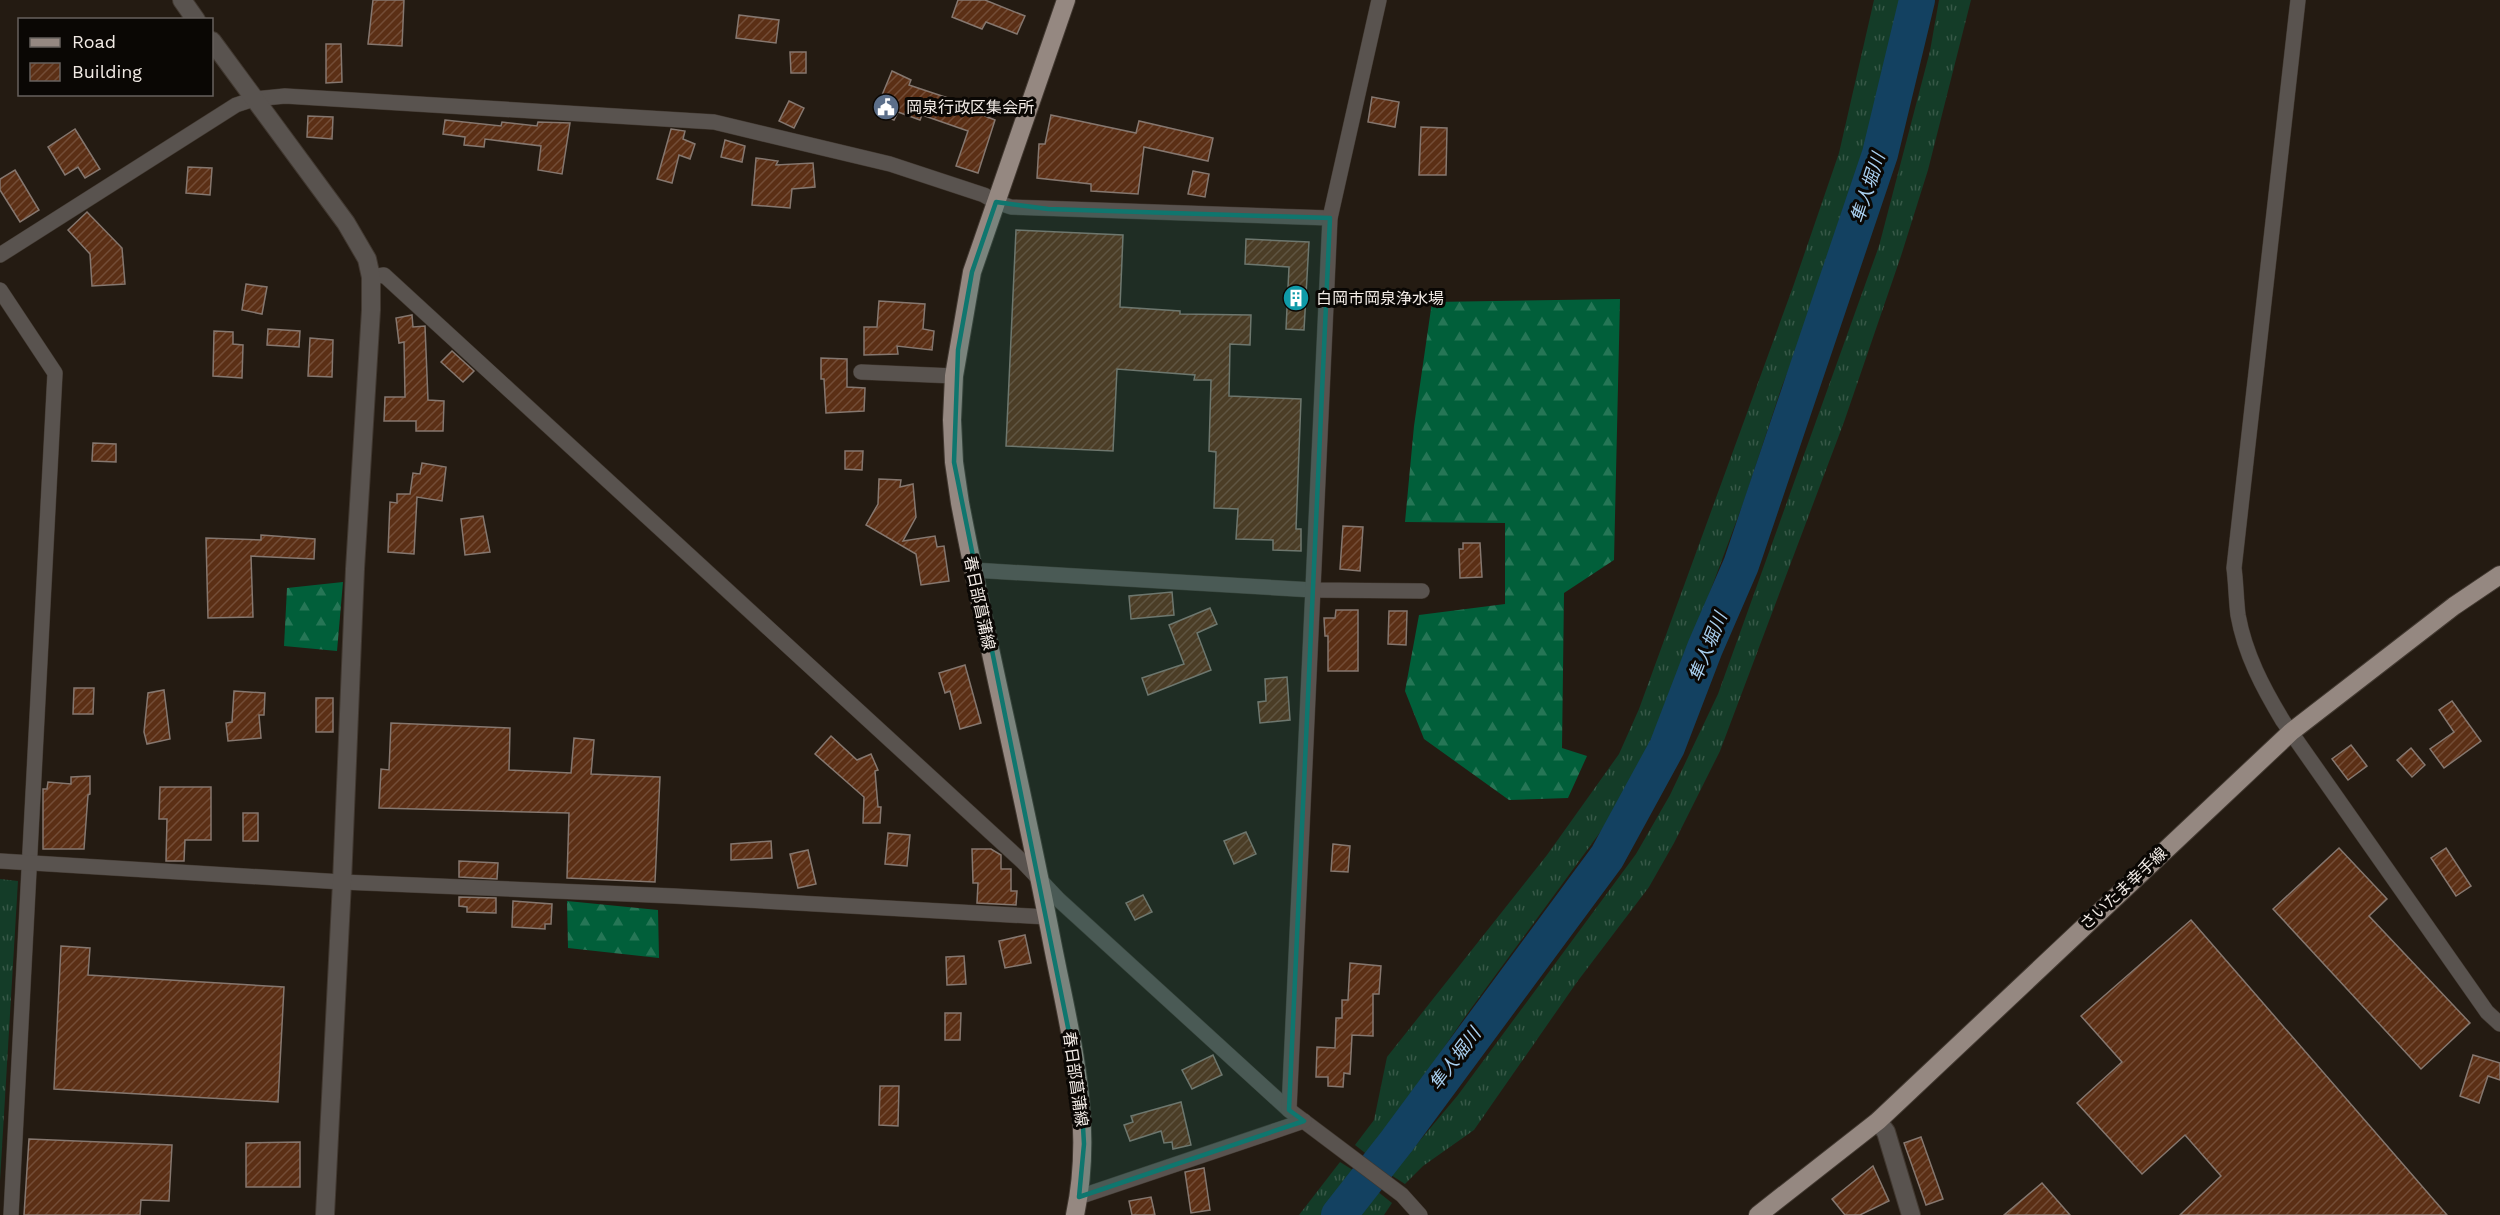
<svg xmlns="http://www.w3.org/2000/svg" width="2500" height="1215" font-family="'Work Sans','Noto Sans JP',sans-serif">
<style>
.grass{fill:url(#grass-tufts)}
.forest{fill:url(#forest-firs)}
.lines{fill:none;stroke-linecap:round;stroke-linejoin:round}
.river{stroke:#134161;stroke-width:36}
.building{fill:url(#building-hatch);stroke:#85776f;stroke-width:1.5}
.minor-casing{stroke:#413830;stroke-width:16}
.tertiary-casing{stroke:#413830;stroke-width:20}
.primary-casing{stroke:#413830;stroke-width:20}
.minor{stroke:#59534f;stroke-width:15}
.tertiary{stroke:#59534f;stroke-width:18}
.primary{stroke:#958881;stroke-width:18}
.marked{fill:#0f766e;fill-opacity:0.2;stroke:#0f766e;stroke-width:4.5;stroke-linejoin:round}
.labels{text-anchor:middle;stroke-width:6;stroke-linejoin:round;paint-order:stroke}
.poi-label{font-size:16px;fill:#f2ebe6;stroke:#0a0704;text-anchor:start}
.street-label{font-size:16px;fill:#f2ebe6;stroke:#0a0704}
.water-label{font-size:18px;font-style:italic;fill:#a9d0f0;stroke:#0a0704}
</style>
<defs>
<pattern id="grass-tufts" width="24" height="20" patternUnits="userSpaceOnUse" patternTransform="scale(1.5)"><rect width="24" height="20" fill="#143c28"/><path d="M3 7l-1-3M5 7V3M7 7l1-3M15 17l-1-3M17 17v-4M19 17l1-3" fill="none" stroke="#375847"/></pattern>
<pattern id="forest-firs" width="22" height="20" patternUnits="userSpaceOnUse" patternTransform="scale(1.5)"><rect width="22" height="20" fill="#015f3a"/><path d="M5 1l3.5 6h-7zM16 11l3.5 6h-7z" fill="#267656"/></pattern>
<pattern id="building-hatch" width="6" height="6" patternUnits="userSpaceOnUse" patternTransform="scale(1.5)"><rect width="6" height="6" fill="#5b2f15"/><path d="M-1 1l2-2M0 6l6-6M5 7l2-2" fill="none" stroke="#734d37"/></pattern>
</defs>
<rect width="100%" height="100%" fill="#241b12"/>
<g class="grass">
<path d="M1874,0H1900L1864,159L1820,291L1782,386L1744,501L1669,701L1632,779L1601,831L1467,1014L1369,1156L1355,1145L1374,1120L1387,1057L1547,855L1619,754L1639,709L1794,284L1839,153Z"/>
<path d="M1939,0H1971L1928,170L1901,256L1844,422L1720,751L1674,843L1649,887L1577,982L1474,1130L1423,1166L1405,1184L1391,1175L1458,1095L1636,854L1670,795L1718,694L1879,246L1930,51Z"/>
<path d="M0,879L18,881L0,1181Z"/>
<path d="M1340,1162L1356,1172L1326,1215H1299Z"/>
<path d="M1377,1191L1392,1203L1384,1215H1360Z"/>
</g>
<g class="forest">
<path d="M1620,299L1614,560L1564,593L1562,748L1587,756L1568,798L1509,800L1424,739L1405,691L1419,615L1505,604V523L1405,522L1414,426L1432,302Z"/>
<path d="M343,582L337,651L284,646L287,588Z"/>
<path d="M567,901L658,910L659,958L568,948Z"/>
</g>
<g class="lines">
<path class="river" d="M1339,1215L1397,1141L1607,857L1667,747L1705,648L1741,565L1880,154L1917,0"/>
</g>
<g class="building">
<path d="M373,0H404L402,46L368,44Z"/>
<path d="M958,0H985L1025,16L1017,34L986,22L982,29L952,17Z"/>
<path d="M739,15L779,20L776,43L736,38Z"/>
<path d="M326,44H341L342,82L326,83Z"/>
<path d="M790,52H806V73H791Z"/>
<path d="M892,71L911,80L909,85L987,111L985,116L995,120L978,173L956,166L968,131L922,115L920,120L898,112L894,120L875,112Z"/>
<path d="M1372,97L1399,102L1395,127L1368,122Z"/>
<path d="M789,101L804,108L794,128L779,121Z"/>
<path d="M1051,115L1136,133L1139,121L1213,138L1208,161L1144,147L1138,194L1091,191V184L1037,178L1039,144H1045Z"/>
<path d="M308,116L333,117L332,139L307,137Z"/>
<path d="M445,120L501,126L502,122L537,126L538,122L570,123L562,174L538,170L541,146L485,139L484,147L464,145L465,137L443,134Z"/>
<path d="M1421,127L1447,128L1446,175H1419Z"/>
<path d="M75,129L100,169L85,178L78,167L65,175L48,147Z"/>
<path d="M671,129L685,131L683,139L695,144L690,159L679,155L672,183L657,179Z"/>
<path d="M725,140L745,146L742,162L721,157Z"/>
<path d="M756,158L778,161L776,165L813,163L815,187L792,189L790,208L752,205Z"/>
<path d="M188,167L212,168L210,195L186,193Z"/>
<path d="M15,170L39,210L20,222L0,190V179Z"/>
<path d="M1193,171L1209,174L1205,197L1188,194Z"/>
<path d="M87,212L122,248L125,284L92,286L90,254L68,230Z"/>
<path d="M1016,230L1123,235L1120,307L1180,311V314L1251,315L1250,345L1230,344L1229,396L1301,399L1296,529H1301V551L1273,550V540L1236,539L1238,509L1214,508L1216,452L1209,451L1211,380H1194L1195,375L1117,369L1113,451L1006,446Z"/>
<path d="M1246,239L1309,242L1304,330L1286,329L1289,267L1245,264Z"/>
<path d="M246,284L267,287L262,314L242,310Z"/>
<path d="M879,301L925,304L923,329L934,331L932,350L897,346L898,354L864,355V327H877Z"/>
<path d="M412,315L413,327L425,326L428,400L444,401L443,431H416V421H384L385,397H405L404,342L399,343L396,318Z"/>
<path d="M268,329L300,331L299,347L267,345Z"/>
<path d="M214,331L233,332V344L243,345L242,378L213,376Z"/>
<path d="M310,338L333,340L332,377L308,376Z"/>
<path d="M452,351L474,371L463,382L441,362Z"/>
<path d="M821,358L847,359V387L865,388L864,411L826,413L824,379H821Z"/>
<path d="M93,443L116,444V462L92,461Z"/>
<path d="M845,451H863L862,470L845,469Z"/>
<path d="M422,463L446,467L442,501L417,497L414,554L388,552L390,502L397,503V494H410L413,473L420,474Z"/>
<path d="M879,479L901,480L900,487L913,484L916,517L903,541L935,536L937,547L944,546L949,581L921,585L916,554L866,525L878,504Z"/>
<path d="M483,516L490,552L465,555L461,519Z"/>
<path d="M1343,526L1363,527L1360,571L1340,569Z"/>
<path d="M261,535L315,539L314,559L251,556L253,617L208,618L206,538L261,540Z"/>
<path d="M1463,543H1480L1482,577L1460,578L1459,549H1463Z"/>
<path d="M1172,592L1174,615L1131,619L1129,596Z"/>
<path d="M1210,608L1217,624L1197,633L1211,670L1148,695L1142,678L1184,664L1169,625Z"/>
<path d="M1336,610H1358V671H1328V636H1325L1324,618H1335Z"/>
<path d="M1389,611H1407L1406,645L1388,644Z"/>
<path d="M965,665L981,723L960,729L950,691L945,693L939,673Z"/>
<path d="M1287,677L1290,720L1260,723L1258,702L1266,701L1265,679Z"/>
<path d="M74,688H94L93,714H73Z"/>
<path d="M164,690L170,739L147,744L144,732L148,693Z"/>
<path d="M234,691L265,693L264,715H259L261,738L228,741L226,723L232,722Z"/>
<rect x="316" y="698" width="17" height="34"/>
<path d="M2452,701L2481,741L2444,768L2430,749L2454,732L2439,710Z"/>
<path d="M391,723L510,728L509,770L571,773L574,738L594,740L591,774L660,777L655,882L567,878L569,813L379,808L381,769L389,770Z"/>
<path d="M831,736L857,760L871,754L878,770L875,771L878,807H881L880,823H863L864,797L815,754Z"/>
<path d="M2351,745L2367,766L2348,780L2332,759Z"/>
<path d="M2411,748L2425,765L2412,777L2397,760Z"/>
<path d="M90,776V794L88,795L84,849H43V789H47L48,782L71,784V777Z"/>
<path d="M160,787H211V840H185L184,861H166L167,819H159Z"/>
<rect x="243" y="813" width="15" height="28"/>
<path d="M1246,832L1256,854L1234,864L1224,841Z"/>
<path d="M888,833L910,835L907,866L885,864Z"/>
<path d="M771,841L772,858L731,860V844Z"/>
<path d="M1333,844L1350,846L1348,872L1331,871Z"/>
<path d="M2339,848L2387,899L2369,916L2470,1023L2421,1069L2273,909Z"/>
<path d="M2446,848L2471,886L2456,896L2431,858Z"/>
<path d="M972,849H991L1001,855V869H1011V891H1017L1016,905L977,903L978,883H973Z"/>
<path d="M808,850L816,884L798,888L790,854Z"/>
<path d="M459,861L498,863L497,879L459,877Z"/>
<path d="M1143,895L1152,912L1135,920L1126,903Z"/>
<path d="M459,897L496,898V913L467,912V907L459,906Z"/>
<path d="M513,901L552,904L551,924H545V929L512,927Z"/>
<path d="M2191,920L2447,1215H2180L2221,1176L2185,1135L2142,1174L2077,1103L2122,1062L2081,1016Z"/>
<path d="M1025,935L1031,963L1005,968L999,941Z"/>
<path d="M61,946L90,948L88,975L284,987L278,1102L54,1089Z"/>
<path d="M964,956L966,984L947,985L946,957Z"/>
<path d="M1350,963L1381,966L1379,994H1373V1036L1352,1035L1350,1074L1344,1073L1343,1087L1328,1086V1077H1316L1317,1047L1335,1048L1336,1018H1342V1000H1348Z"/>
<path d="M945,1013H961L960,1040H945Z"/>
<path d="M1213,1055L1222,1075L1192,1089L1182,1070Z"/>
<path d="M2473,1055L2500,1063V1080L2488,1076L2479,1103L2460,1096Z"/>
<path d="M880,1086H899L898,1126L879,1125Z"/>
<path d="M1181,1102L1191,1145L1173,1149L1172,1142L1164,1143L1161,1131L1130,1141L1124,1125L1133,1122L1131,1116Z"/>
<path d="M1921,1137L1943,1199L1926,1205L1904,1143Z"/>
<path d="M29,1139L172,1145L169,1201L141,1200L140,1215H24Z"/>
<path d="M300,1142V1187H246V1143Z"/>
<path d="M1873,1166L1889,1201L1860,1215H1845L1832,1199Z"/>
<path d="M1204,1168L1210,1210L1191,1213L1185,1172Z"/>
<path d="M2042,1183L2070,1215H2004Z"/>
<path d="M1151,1197L1155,1215H1132L1129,1201Z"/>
</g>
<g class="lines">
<defs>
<g id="minor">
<path d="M2298,0L2234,568C2236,583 2236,599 2238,615C2245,654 2263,688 2283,721L2487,1012L2500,1024"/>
<path d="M0,255L236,105L254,99L285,96L714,122L890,164L984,195L996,202L1011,207L1330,218"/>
<path d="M371,277L384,275L1023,862L1058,899L1289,1110L1402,1195L1420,1215"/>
<path d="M0,290L55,373L11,1215"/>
<path d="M861,372L954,376"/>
<path d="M973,570L1313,590L1422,591"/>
<path d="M0,861L342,882L674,896L1047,917"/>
<path d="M1289,1110L1330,218L1379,0"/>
<path d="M1079,1197L1304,1121"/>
</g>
<g id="tertiary">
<path d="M182,0L196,20"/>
<path d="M212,41L346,223L367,259L371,277V310L355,569L342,882L325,1215"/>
<path d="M1878,1121L1886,1132L1911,1215"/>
</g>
<g id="primary">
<path d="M1066,0L972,272L954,376L952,420L954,462L960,503C988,650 1024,795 1052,942C1070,1034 1095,1122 1075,1215"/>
<path d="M1758,1215L1878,1121L2291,732L2454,606L2500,575"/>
</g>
</defs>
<use href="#minor" class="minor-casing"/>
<use href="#tertiary" class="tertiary-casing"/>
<use href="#primary" class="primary-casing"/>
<use href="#minor" class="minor"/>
<use href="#tertiary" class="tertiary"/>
<use href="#primary" class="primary"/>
</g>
<path class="marked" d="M996,202L1048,209L1330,218L1289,1110L1304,1121L1079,1197L1084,1144L1081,1092L954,462L958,350L972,272Z"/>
<defs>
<symbol id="civic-disc" viewBox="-11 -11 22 22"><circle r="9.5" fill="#5c6f8a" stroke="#0a0704"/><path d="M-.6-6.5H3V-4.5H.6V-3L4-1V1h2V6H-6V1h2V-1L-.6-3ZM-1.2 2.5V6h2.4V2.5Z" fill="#fff"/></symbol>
<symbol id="building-disc" viewBox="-11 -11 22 22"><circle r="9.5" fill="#0f9aa8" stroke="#0a0704"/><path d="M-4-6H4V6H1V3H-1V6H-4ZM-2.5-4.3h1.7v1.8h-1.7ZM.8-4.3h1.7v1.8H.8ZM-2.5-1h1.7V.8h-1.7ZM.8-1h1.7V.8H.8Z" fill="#fff"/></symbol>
</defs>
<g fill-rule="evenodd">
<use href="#civic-disc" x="871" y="92" width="30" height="30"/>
<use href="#building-disc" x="1281" y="283" width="30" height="30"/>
</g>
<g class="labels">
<g class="poi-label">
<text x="906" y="113">岡泉行政区集会所</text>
<text x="1316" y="304">白岡市岡泉浄水場</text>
</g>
<g class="street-label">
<text transform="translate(980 603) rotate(78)" y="6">春日部菖蒲線</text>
<text transform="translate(2123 888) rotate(-43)" y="6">さいたま幸手線</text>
<text transform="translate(1076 1079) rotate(82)" y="6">春日部菖蒲線</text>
</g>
<g class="water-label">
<text transform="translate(1868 188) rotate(-72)" y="6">隼人堀川</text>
<text transform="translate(1708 647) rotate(-68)" y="6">隼人堀川</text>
<text transform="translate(1455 1059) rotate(-53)" y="6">隼人堀川</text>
</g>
</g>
<rect x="18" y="18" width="195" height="78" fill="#0a0704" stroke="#67625e" stroke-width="1.5"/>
<rect x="30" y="38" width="30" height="9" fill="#958881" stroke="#67625e" stroke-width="1.5"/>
<text x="72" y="48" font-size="18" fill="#f2ebe6">Road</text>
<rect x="30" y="63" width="30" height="18" fill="url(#building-hatch)" stroke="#67625e" stroke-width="1.5"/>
<text x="72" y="78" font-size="18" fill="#f2ebe6">Building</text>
</svg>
